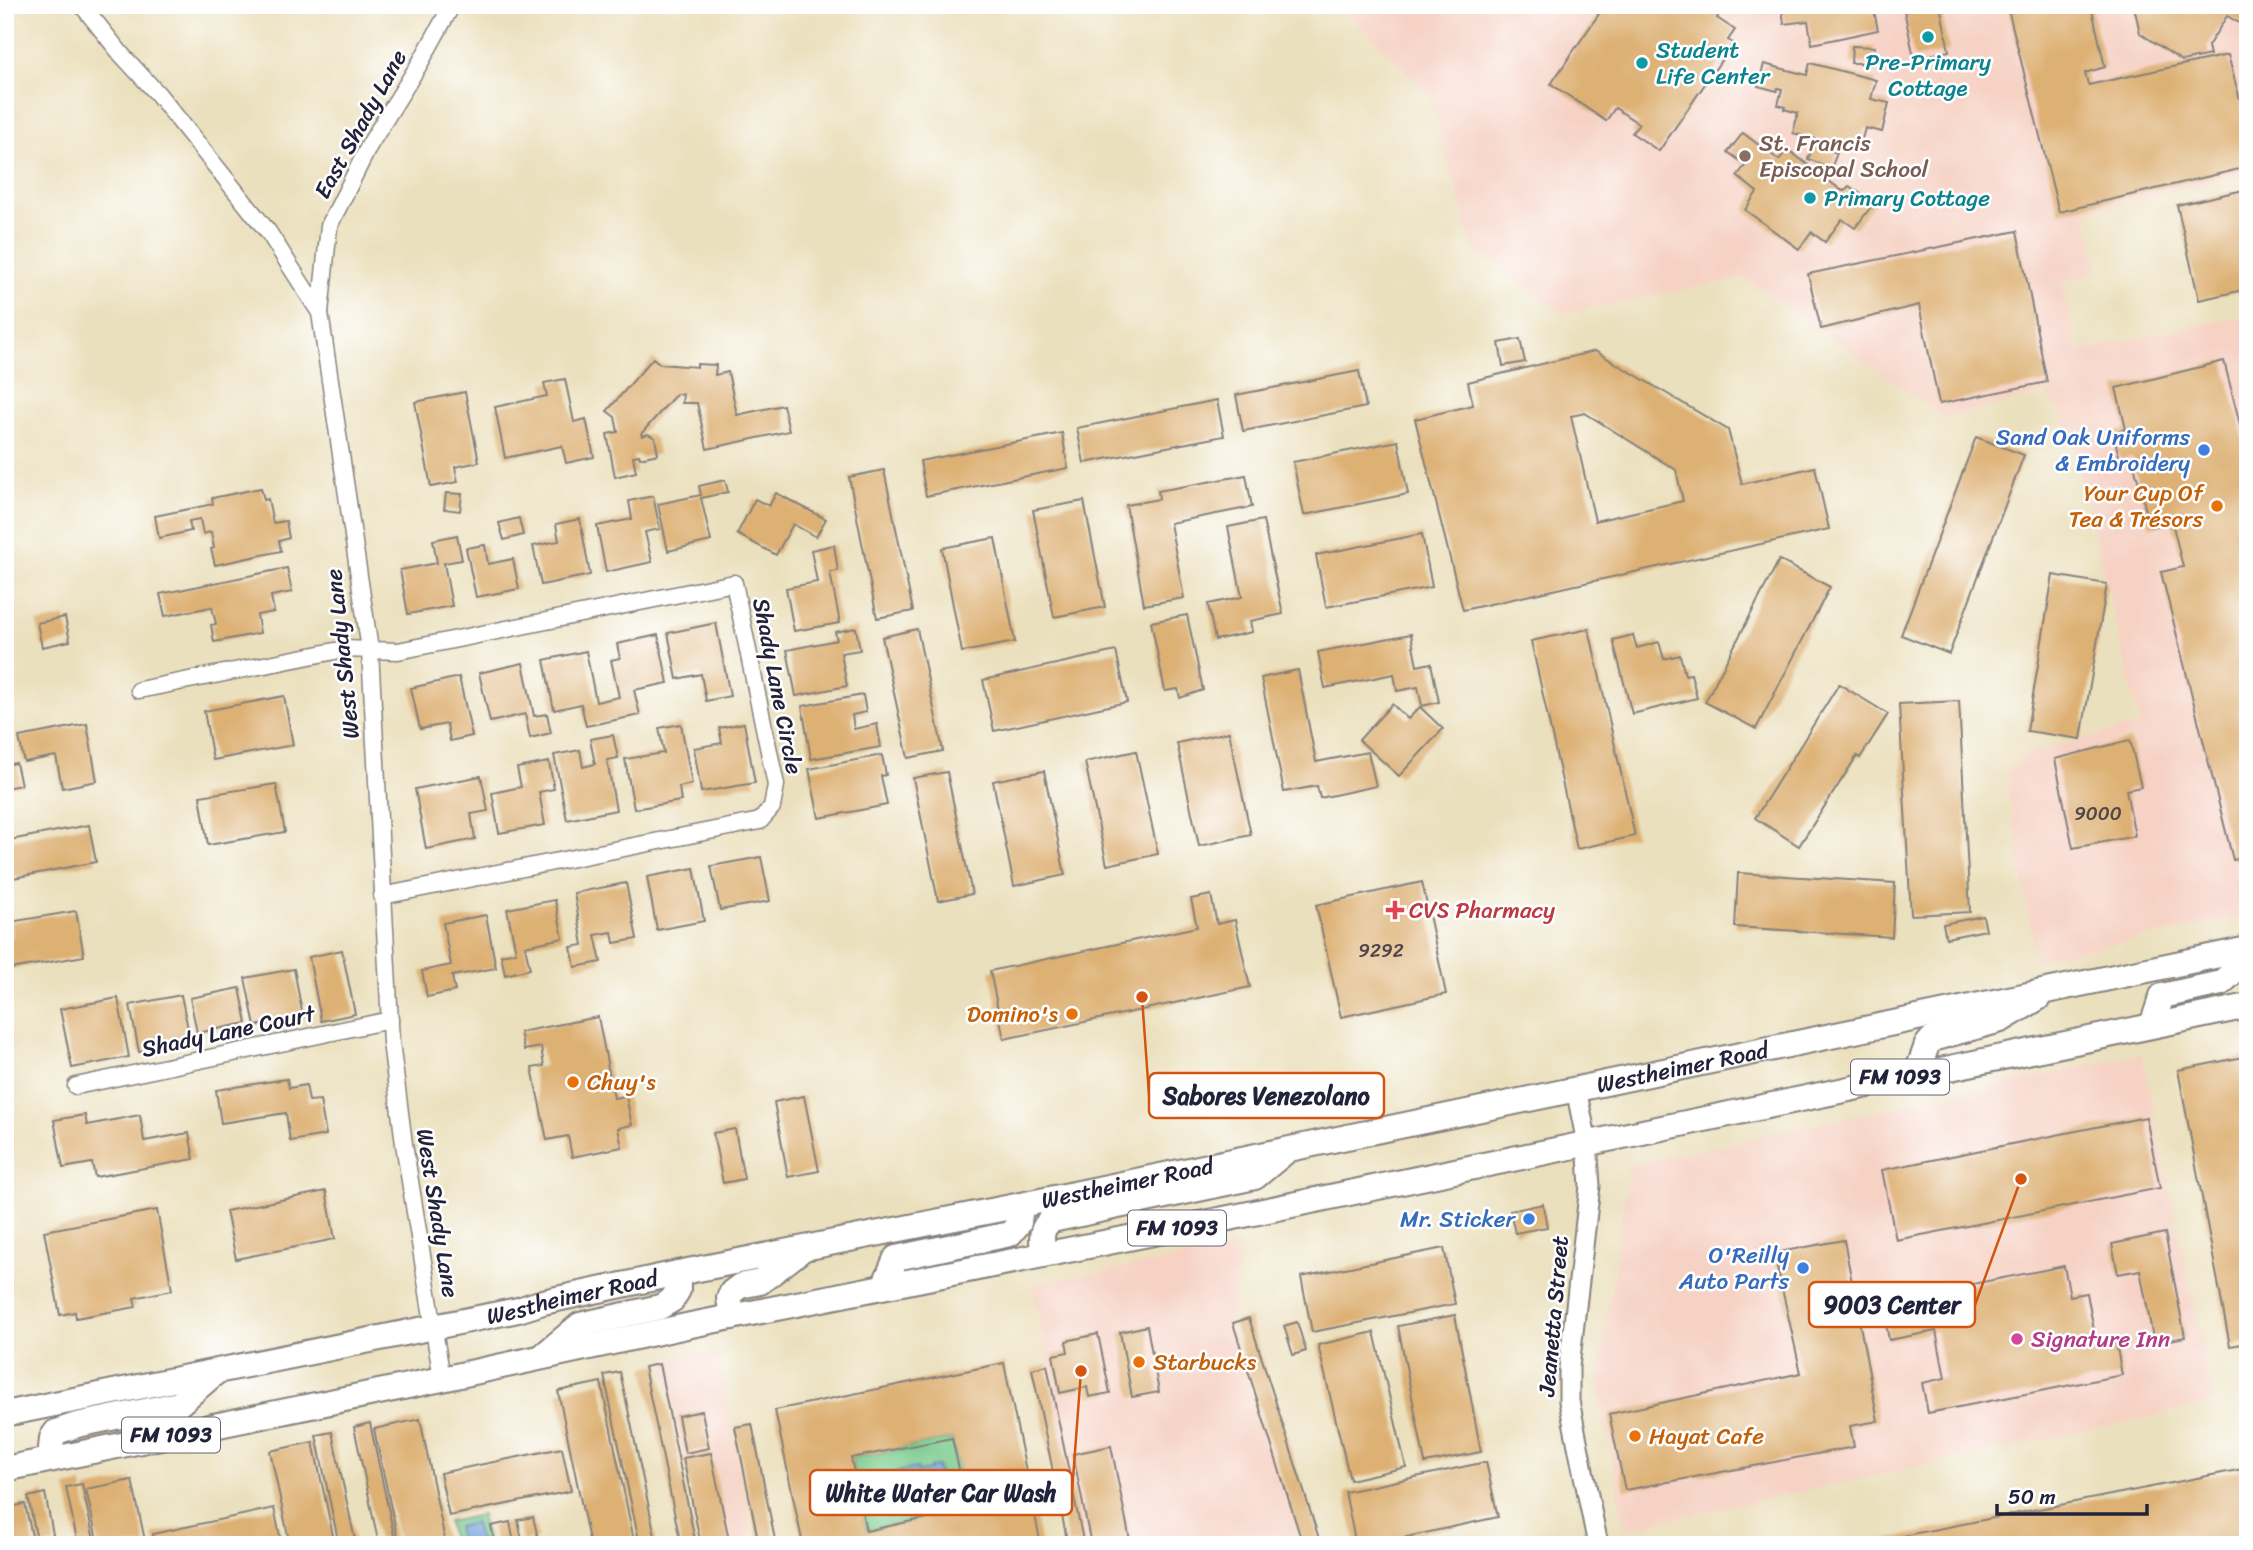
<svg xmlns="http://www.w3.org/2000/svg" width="2253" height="1550" font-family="Sriracha,sans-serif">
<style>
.built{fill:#f6d2c4}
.green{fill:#79cb8d;stroke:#4e7664;stroke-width:2}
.water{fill:#73a2dd;stroke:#4a628c;stroke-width:2}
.building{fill:#ddb073;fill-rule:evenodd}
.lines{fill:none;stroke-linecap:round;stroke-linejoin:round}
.minor-casing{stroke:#86817c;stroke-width:19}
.tertiary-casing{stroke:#86817c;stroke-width:23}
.primary-casing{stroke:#86817c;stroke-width:28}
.minor{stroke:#fff;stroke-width:16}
.tertiary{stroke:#fff;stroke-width:19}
.primary{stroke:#fff;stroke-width:24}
.culture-dot{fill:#0f9aa8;stroke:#fff;stroke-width:2.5}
.education-dot{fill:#8d6e63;stroke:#fff;stroke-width:2.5}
.shop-dot{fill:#3f7fe0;stroke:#fff;stroke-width:2.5}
.food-dot{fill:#e8710a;stroke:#fff;stroke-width:2.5}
.health-dot{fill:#e0444e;stroke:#fff;stroke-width:2.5}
.hotel-dot{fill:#d1479c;stroke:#fff;stroke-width:2.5}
.labels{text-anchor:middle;stroke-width:5;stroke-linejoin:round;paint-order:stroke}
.number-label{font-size:19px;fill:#514649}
.shield{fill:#fff;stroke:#646476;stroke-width:2}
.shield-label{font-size:21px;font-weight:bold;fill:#22223b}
.culture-label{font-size:23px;fill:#0d838f;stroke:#fff;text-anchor:start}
.street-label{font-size:23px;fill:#22223b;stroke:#fff}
.education-label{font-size:23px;fill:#785e54;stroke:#fff;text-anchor:start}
.shop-label{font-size:23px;fill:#366cbe;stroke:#fff;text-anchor:end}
.food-label{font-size:23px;fill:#c56008;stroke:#fff;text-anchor:start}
.health-label{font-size:23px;fill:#be3a42;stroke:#fff;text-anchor:start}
.hotel-label{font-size:23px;fill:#b23c85;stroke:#fff;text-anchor:start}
.leader{fill:none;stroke:#d45411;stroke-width:2.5}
.callout-dot{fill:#d45411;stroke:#fff;stroke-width:2.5}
.callout{fill:#fff;stroke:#d45411;stroke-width:2.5}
.callout-label{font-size:24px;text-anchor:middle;font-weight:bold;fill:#22223b}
</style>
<rect width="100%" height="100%" fill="#fff"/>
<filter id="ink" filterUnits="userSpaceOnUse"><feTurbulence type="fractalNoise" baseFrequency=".0143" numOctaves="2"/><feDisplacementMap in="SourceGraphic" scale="14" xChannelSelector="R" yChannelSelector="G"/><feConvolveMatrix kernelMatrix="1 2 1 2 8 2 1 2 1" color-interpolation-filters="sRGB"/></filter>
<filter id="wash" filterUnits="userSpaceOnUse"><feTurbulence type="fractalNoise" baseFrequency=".00686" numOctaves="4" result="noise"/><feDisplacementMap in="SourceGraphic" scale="28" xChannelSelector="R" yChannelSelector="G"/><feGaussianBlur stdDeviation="1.57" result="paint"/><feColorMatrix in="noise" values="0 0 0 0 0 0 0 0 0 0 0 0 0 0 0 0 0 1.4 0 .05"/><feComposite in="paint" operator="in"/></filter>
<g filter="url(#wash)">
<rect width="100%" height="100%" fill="#ebe0bd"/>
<g class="built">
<path d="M1340,5H2248V174L2085,211L2099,272L2062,282L2078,351L2248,315V916L2036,960L2005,774L2025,754L2140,724L2074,450L2064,419L2046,393L1946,418L1745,278L1562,313L1472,247L1431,96Z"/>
<path d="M2142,1054L2214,1403L1625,1529L1600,1398L1602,1352L1629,1165Z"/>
<path d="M1240,1247L1231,1326L1301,1545H1084L1032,1284Z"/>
<path d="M717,1351L755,1545H701L663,1361Z"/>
</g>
<g class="green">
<path d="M952,1438L968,1509L866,1531L851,1458Z"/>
<path d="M481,1515L487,1545H453L448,1522Z"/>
</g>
<g class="water">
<path d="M937,1466L943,1492L936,1494L934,1488L921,1491L922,1498L903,1502L902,1496L889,1498L885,1480L897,1477L896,1472L917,1468L918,1472L930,1470V1467Z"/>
<path d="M475,1523L480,1545H461L457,1527Z"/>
</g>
<g id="blocks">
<g class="building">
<path d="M1605,5H1712L1721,11L1717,18L1735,30L1728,40L1733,43L1659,151L1632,133L1639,124L1615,108L1606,121L1551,84Z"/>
<path d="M1758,5H1897V6L1874,11L1878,30L1812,44L1808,21L1784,24L1782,7L1777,8V10L1759,13Z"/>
<path d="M1903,5H1940L1949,51L1914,58Z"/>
<path d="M2007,5H2091L2105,67L2085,73L2088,85L2228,55L2248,130V167L2059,212Z"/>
<path d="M2248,5V28L2227,16L2208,46L2210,55L2182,61L2140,33L2134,6Z"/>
<path d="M1852,46L1875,47L1874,63H1851Z"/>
<path d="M1810,63L1876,80L1871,99L1889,103L1882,132L1865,128L1859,150L1793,133L1798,113L1784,109L1785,107L1778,105L1782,89L1778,88L1777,91L1758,86L1764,64L1807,75Z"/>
<path d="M1743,133L1779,160L1787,149L1841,190L1844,191L1849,186L1874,203L1855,228L1842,219L1825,242L1811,232L1799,249L1745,210L1757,192L1737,176L1748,162L1746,161L1744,164L1728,152Z"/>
<path d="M1814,144L1837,153L1831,168L1808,159Z"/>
<path d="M2248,189V289L2199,300L2177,205Z"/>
<path d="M2017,231L2047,382L1939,404L1919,305L1821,329L1808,274Z"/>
<path d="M1520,339L1525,362L1503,366L1499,343Z"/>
<path d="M1595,351L1728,430L1742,484L1815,467L1829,529L1463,610L1415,419L1473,405L1468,382ZM1585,413L1676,470L1683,501L1595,521L1571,416Z"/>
<path d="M653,358L660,364L697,367V364L716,365L715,375L728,372L737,415L783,405L789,431L707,449L697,403H682L683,394H676L641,434L642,436L648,434L655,438L658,454L640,458L639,455L633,456L636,472L615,477L607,434L618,432L615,417L607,411Z"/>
<path d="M2224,361L2248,456V857L2233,860L2161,572L2183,567L2172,522L2150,527L2132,457L2120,460L2113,433L2126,429L2116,388Z"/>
<path d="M1359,371L1366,407L1243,431L1236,395Z"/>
<path d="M565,379L574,422L586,419L594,457L566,463L562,446L505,458L495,407L547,396L544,383Z"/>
<path d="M465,392L479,462L455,467L458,482L431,487L415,402Z"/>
<path d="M1217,400L1224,436L1084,463L1077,428Z"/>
<path d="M1062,433L1068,468L926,496L920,461Z"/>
<path d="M1976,437L2024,455L1949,654L1901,635Z"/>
<path d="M1398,441L1408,494L1304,515L1293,462Z"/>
<path d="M884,470L913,611L877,618L849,477Z"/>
<path d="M1246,475L1252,507L1170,523L1184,598L1144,605L1126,505L1159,499L1158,491Z"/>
<path d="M725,480L728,492L701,498L711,541L668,551L658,504L701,495L699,486Z"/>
<path d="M261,488L264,500L268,499L273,523L286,521L289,538L279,541L281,551L215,565L211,549L214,548L211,532L203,534L200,519L189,521L191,531L159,538L155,516L213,504L212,498Z"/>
<path d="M446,493L462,494L460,511L444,509Z"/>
<path d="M776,493L826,519L816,537L793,524L776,555L737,534L755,499L769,506Z"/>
<path d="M653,496L660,529L645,532L652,562L606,572L597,526L632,519L629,501Z"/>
<path d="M1084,501L1105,607L1054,617L1033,510Z"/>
<path d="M519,518L523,535L504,540L499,523Z"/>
<path d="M580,519L590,575L541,585L533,546L559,541L556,524Z"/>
<path d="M1263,520L1283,614L1250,621L1252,632L1215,640L1208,604L1242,597L1228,527Z"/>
<path d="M1422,534L1432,587L1326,607L1316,555Z"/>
<path d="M457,535L462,560L444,563L452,606L408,614L400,570L437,563L433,540Z"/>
<path d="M995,538L1015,642L962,652L942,548Z"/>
<path d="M485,545L488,564L513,559L519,589L476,597L466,548Z"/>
<path d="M834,545L838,571L830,572L840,623L794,631L786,588L817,582L811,550Z"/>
<path d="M1779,560L1830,587L1756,729L1705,702Z"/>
<path d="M287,568L292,592L271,596L274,612L257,615L260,633L214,642L211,625L216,624L212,607L165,616L160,594Z"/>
<path d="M2053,575L2107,584L2081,739L2027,731Z"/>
<path d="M1187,615L1203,690L1180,698L1178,689L1165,691L1151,622Z"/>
<path d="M65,617L70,641L42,647L37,623Z"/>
<path d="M716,623L730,696L706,701L701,674L677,679L668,633Z"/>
<path d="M856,628L860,650L841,653L847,686L796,696L787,650L837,640L835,632Z"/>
<path d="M917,629L943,751L908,758L882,637Z"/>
<path d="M1589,629L1635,836L1577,849L1531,641Z"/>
<path d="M1411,634L1417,666L1431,663L1439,702L1422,706L1418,687L1397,691L1394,674L1325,688L1318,652Z"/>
<path d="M658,635L668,683L634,690L640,715L586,726L581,704L554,710L544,660L586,651L596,702L619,697L611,660L620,658L617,644Z"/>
<path d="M1633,635L1637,648L1659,642L1664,659L1680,655L1685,675L1691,674L1697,698L1632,714L1613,640Z"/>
<path d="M1116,651L1127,702L994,731L983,680Z"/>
<path d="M523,663L534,716L547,714L551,733L530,738L525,714L490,722L479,673Z"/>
<path d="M1298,670L1316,762L1368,752L1376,786L1320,798L1317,786L1284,792L1261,678Z"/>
<path d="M459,677L472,736L450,741L447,724L420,729L411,688Z"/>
<path d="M1839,684L1888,714L1860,758L1857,756L1799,846L1755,818Z"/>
<path d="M863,695L866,712L852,715L854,729L877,724L881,747L811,759L802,706Z"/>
<path d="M284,696L293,745L213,760L204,711Z"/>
<path d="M1959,701L1970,912L1911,915L1899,704Z"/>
<path d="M1392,704L1408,719L1420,707L1443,729L1399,776L1359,740Z"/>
<path d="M744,723L755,783L701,792L694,748L722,743L719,728Z"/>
<path d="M87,724L97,781L62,788L56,756L24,762L19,737Z"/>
<path d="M681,724L692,784L679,787L681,801L634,809L625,759L664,753L659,728Z"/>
<path d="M1229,732L1251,835L1199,846L1177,743Z"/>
<path d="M613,735L618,758L607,760L616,810L567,820L554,755L580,750L583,767L595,764L590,739Z"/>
<path d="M2130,740L2141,787L2126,790L2135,836L2073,848L2055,759Z"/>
<path d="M1136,751L1158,854L1107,865L1085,762Z"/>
<path d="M882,755L886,775L881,776L887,805L819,818L809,769Z"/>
<path d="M549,762L554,789L539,792L545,825L499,833L492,793L521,787L517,768Z"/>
<path d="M16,763L21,785L5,788V765Z"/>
<path d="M1044,771L1065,875L1014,886L993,781Z"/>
<path d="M947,772L972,894L938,901L913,778Z"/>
<path d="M481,776L488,811L471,814L475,839L426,849L415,789Z"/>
<path d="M276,784L285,832L208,845L200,796Z"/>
<path d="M89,825L96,862L13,878L5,841Z"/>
<path d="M761,857L770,901L720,910L711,866Z"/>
<path d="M694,868L704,921L657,930L647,877Z"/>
<path d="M1738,873L1895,883L1892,937L1735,927Z"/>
<path d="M1422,882L1446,994L1341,1017L1316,905Z"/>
<path d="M626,883L637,939L614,943L612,932L595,935L601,962L575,967L571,947L583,945L574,893Z"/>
<path d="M1211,895L1217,924L1235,920L1250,987L1004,1039L990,971L1197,927L1191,899Z"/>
<path d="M555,900L563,938L525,946L530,969L505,975L501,955L516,952L507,909Z"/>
<path d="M76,911L84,956L5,970V937L13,936L10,922Z"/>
<path d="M486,915L496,968L452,976L455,991L427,997L422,971L451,965L443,923Z"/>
<path d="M1983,916L1986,930L1946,938L1943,924Z"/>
<path d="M342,950L355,1014L321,1021L309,957Z"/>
<path d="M294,969L303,1017L255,1026L245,978Z"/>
<path d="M240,988L247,1023L197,1033L190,998Z"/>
<path d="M181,995L191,1043L139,1052L130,1005Z"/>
<path d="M118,998L129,1057L72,1068L60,1009Z"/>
<path d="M598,1017L614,1098L626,1096L632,1125L618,1128L622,1147L572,1157L568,1136L547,1140L532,1068L544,1066L541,1047L524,1050L520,1032Z"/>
<path d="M2248,1056V1343L2230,1346L2178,1070Z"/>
<path d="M287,1079L289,1088L306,1085L309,1101L320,1100L326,1135L290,1141L286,1113L221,1123L216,1090Z"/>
<path d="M804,1096L819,1171L788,1177L774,1102Z"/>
<path d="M85,1115L87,1125L140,1115L144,1141L189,1133L194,1159L95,1177L92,1163L63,1168L54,1120Z"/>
<path d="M2146,1117L2160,1188L1896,1240L1882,1170Z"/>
<path d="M735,1129L744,1179L723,1183L713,1133Z"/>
<path d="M326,1191L335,1239L236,1259L226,1211Z"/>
<path d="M1543,1204L1547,1227L1515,1233L1510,1211Z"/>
<path d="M157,1210L172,1290L134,1298L136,1307L76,1318L75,1312L60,1315L44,1231Z"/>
<path d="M2165,1233L2185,1337L2154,1343L2140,1270L2118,1274L2112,1244Z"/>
<path d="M1844,1240L1878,1421L1850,1426L1854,1447L1625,1490L1609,1414L1801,1373L1774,1253Z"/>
<path d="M1444,1248L1455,1304L1312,1332L1301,1277Z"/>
<path d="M2064,1266L2070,1296L2087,1293L2097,1346L2116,1343L2122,1375L1928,1413L1922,1383L1945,1378L1936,1331L1889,1340L1882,1302Z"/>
<path d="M1455,1315L1481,1452L1425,1463L1398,1326Z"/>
<path d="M1249,1318L1321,1545H1303L1233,1323Z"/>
<path d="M1297,1322L1306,1351L1293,1355L1284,1326Z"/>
<path d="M1147,1326L1159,1392L1132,1397L1120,1332Z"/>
<path d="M1374,1332L1406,1467L1350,1480L1318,1345Z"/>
<path d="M1098,1334L1110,1393L1089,1397L1087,1387L1060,1393L1053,1355L1068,1352L1066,1341Z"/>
<path d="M1004,1363L1041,1545H803L775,1410ZM952,1438L968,1509L866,1531L851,1458Z"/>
<path d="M659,1364L696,1545H681L644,1367Z"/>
<path d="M1047,1365L1084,1545H1068L1032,1369Z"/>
<path d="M620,1372L657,1545H640L604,1375Z"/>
<path d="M601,1382L635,1545H590L558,1391Z"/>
<path d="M702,1411L709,1448L685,1453L678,1416Z"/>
<path d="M420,1419L446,1545H399L374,1429Z"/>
<path d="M370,1423L396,1545H379L354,1427Z"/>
<path d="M752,1424L776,1545H759L735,1427Z"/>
<path d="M332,1432L356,1545H339L316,1435Z"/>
<path d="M313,1442L335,1545H290L270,1451Z"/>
<path d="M1111,1446L1131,1545H1091L1073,1454Z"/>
<path d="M562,1448L571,1491L449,1516L440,1473Z"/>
<path d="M711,1453L730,1545H701L683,1458Z"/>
<path d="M1486,1462L1498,1517L1370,1545H1356L1345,1492Z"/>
<path d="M2248,1468V1543L1866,1545V1543Z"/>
<path d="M132,1480L146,1545H98L86,1489Z"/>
<path d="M82,1484L95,1545H78L66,1487Z"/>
<path d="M45,1493L55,1545H38L28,1497Z"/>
<path d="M25,1504L34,1545H5V1508Z"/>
<path d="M274,1508L282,1545H155L153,1534Z"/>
<path d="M533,1517L538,1538L522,1541L518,1520Z"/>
<path d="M510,1522L514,1543L495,1545L491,1526Z"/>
</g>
</g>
</g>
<g filter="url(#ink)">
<use href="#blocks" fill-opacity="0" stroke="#86817c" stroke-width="2"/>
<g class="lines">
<defs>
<g id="minor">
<path d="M82,5L121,54L158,94L269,233L320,313L370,650L391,1042L404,1144L442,1379"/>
<path d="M320,313L329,226L370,144L420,63L452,5"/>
<path d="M139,690L345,649L398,651L734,583L776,785L772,807L760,821L382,896"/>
<path d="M76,1086L390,1020"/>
</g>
<path id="tertiary" d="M1576,1089L1587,1143L1590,1186L1569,1367V1401L1598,1545"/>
<g id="primary">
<path d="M2152,1025L2162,996L2221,983L2231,974L2240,951"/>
<path d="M1917,1073L1927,1045L1932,1039L2001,1020L2038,998"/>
<path d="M1043,1254C1042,1240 1039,1228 1052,1220L1255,1177L1285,1152"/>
<path d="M884,1286L896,1258L1010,1234L1019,1223L1021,1205"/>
<path d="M732,1317L729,1298L732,1292L740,1286L760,1282L799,1252"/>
<path d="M545,1354L580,1325L660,1307L672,1300L678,1290V1273"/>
<path id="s1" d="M5,1414L518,1310L543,1302L678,1273L1021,1205L2248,949"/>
<path d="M50,1459L52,1438L56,1432L77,1425L179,1404L215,1373"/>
<path d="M5,1469L442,1379L691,1325L1234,1217L2248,1006"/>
</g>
</defs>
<use href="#minor" class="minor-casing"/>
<use href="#tertiary" class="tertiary-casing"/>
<use href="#primary" class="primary-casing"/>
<use href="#minor" class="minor"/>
<use href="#tertiary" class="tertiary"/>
<use href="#primary" class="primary"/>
</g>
</g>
<g class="culture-dot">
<circle cx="1928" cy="37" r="7"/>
<circle cx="1642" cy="63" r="7"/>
<circle cx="1810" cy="198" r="7"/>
</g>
<circle class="education-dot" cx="1745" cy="156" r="7"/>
<g class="shop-dot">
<circle cx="2204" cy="450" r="7"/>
<circle cx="1529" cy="1219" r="7"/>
<circle cx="1803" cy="1268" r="7"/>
</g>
<g class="food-dot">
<circle cx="2217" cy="506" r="7"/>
<circle cx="1072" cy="1014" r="7"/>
<circle cx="573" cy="1082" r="7"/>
<circle cx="1139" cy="1362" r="7"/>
<circle cx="1635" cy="1436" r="7"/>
</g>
<path class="health-dot" d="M1391.5 899.5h7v7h7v7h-7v7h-7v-7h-7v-7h7z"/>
<circle class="hotel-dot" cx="2017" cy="1339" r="7"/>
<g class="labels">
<g class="number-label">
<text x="2098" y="820">9000</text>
<text x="1381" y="957">9292</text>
</g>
<g class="shield">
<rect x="1851" y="1059.5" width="98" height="35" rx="5"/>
<rect x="1128" y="1210.5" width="98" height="35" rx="5"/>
<rect x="122" y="1417.5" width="98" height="35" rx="5"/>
</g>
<g class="shield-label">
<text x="1900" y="1084">FM 1093</text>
<text x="1177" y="1235">FM 1093</text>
<text x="171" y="1442">FM 1093</text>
</g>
<g class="culture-label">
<text x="1656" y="58">Student<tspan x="1656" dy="26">Life Center</tspan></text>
<text x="1928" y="70" text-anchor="middle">Pre-Primary<tspan x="1928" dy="26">Cottage</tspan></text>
<text x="1824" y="206">Primary Cottage</text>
</g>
<g class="street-label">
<text transform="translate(360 124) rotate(-61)" y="8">East Shady Lane</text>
<text transform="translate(342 654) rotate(-96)" y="8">West Shady Lane</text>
<text transform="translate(778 686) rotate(79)" y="8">Shady Lane Circle</text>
<text transform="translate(228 1031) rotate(-12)" y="8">Shady Lane Court</text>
<text dy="8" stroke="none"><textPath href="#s1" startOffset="1713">Westheimer Road</textPath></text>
<text dy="8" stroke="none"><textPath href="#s1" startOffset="1146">Westheimer Road</textPath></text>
<text transform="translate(438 1213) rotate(81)" y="8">West Shady Lane</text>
<text dy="8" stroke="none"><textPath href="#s1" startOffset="579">Westheimer Road</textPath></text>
<text transform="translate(1553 1316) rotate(-85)" y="8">Jeanetta Street</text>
</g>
<g class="education-label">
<text x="1759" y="151">St. Francis<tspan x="1759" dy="26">Episcopal School</tspan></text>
</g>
<g class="shop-label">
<text x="2190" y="445">Sand Oak Uniforms<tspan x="2190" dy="26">&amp; Embroidery</tspan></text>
<text x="1515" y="1227">Mr. Sticker</text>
<text x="1789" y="1263">O'Reilly<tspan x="1789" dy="26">Auto Parts</tspan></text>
</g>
<g class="food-label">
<text x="2203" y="501" text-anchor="end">Your Cup Of<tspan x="2203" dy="26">Tea &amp; Trésors</tspan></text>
<text x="1058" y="1022" text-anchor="end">Domino's</text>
<text x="587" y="1090">Chuy's</text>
<text x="1153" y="1370">Starbucks</text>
<text x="1649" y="1444">Hayat Cafe</text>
</g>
<g class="health-label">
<text x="1409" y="918">CVS Pharmacy</text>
</g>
<g class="hotel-label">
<text x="2031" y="1347">Signature Inn</text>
</g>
</g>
<path class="leader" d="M1142 997L1149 1095M2021 1179L1975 1305M1081 1371L1072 1492"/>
<g class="callout-dot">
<circle cx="1142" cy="997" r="7"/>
<circle cx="2021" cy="1179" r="7"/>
<circle cx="1081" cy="1371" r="7"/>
</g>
<g class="callout">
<rect x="1149" y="1073" width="235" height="45" rx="7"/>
<rect x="1809" y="1282" width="166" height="45" rx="7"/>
<rect x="810" y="1470" width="262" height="45" rx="7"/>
</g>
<g class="callout-label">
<text x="1266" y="1104">Sabores Venezolano</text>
<text x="1892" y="1313">9003 Center</text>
<text x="941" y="1501">White Water Car Wash</text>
</g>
<rect width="2253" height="1550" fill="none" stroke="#fff" stroke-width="28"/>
<path d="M1997 1504v10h150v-10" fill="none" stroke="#22223b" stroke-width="3.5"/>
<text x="2008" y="1504" font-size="21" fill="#22223b" stroke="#ffffff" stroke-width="5" paint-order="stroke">50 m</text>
</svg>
